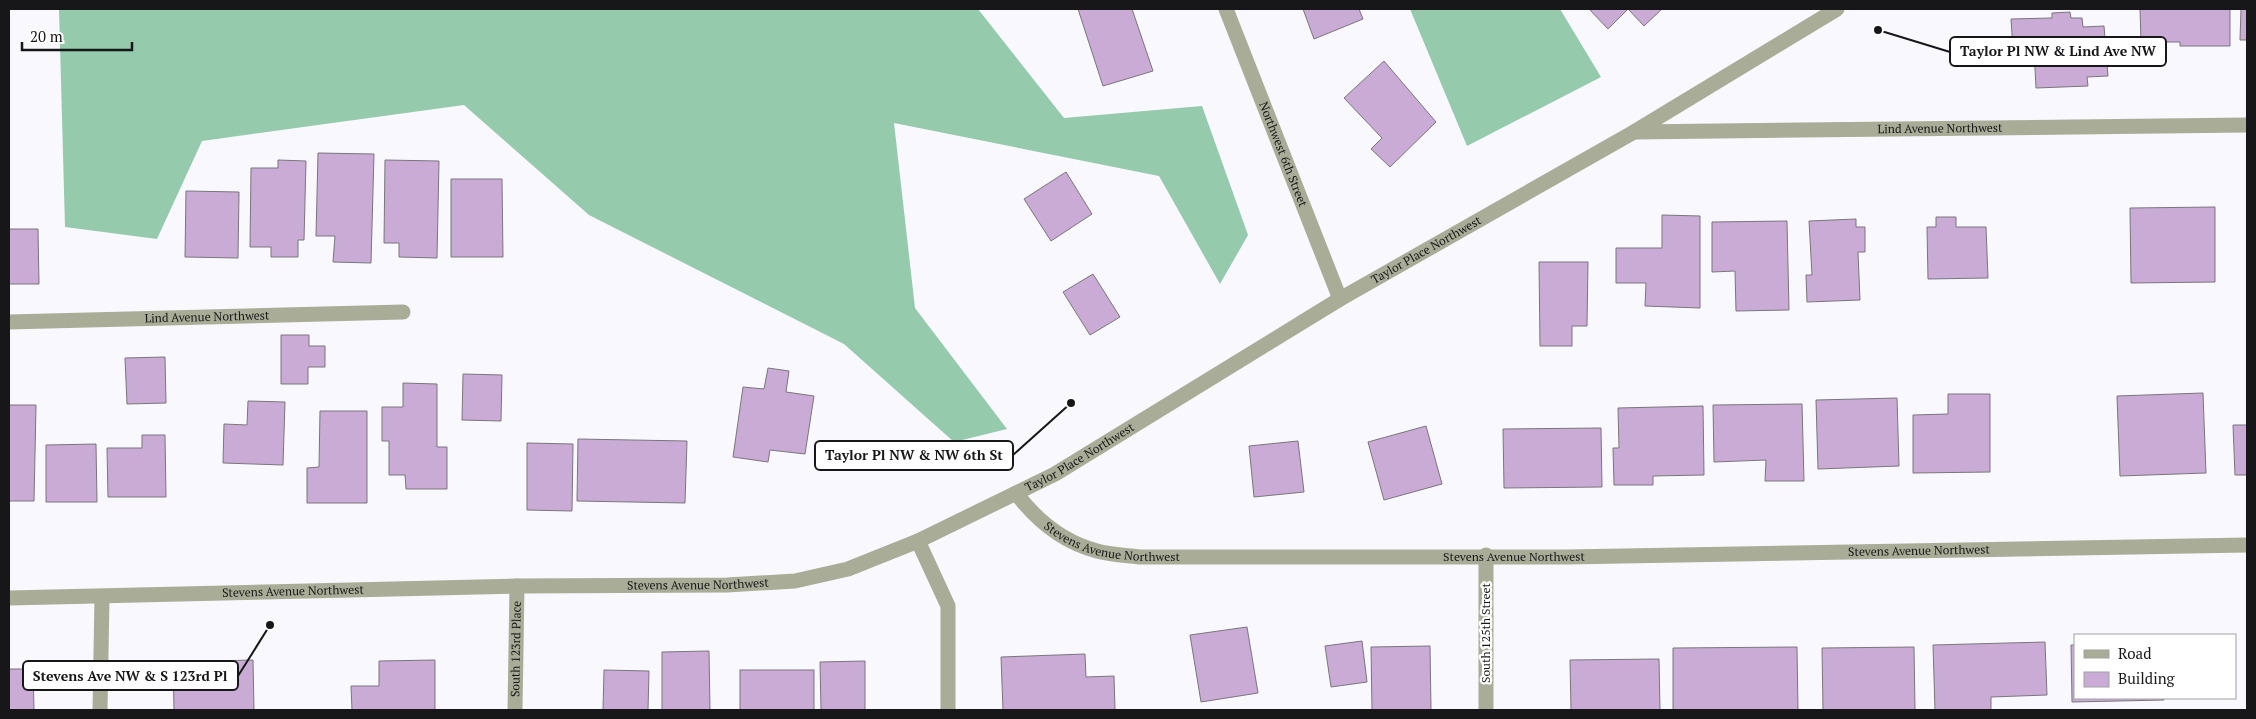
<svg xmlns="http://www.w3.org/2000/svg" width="2256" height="719" font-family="'PT Serif',serif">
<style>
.forest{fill:#95caad}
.building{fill:#caabd6;stroke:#7a757c}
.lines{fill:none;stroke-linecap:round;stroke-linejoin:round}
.minor{stroke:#a9ac96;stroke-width:15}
.labels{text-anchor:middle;stroke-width:4.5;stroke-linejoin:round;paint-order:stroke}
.street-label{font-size:12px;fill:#171719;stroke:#fff}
.leader{fill:none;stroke:#171719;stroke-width:2}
.callout-dot{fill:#171719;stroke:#fff;stroke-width:2}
.callout{fill:#fff;stroke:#171719;stroke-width:2}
.callout-label{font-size:14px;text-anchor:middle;font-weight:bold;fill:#171719}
</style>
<rect width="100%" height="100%" fill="#f8f8fe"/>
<g class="forest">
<path d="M59,9H978L1064,118L1202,106L1248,235L1220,284L1159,176L894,123L915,308L1007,429L954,442L844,344L589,215L464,105L202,141L157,239L65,227Z"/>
<path d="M1410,9H1560L1601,77L1467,146Z"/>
</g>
<g class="building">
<path d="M1078,9H1132L1153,71L1103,86Z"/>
<path d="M1303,9H1359L1363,19L1314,39Z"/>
<path d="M1589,9H1662L1644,26L1628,9L1608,29Z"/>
<path d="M2140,9H2230V46H2180V42H2141Z"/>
<path d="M2241,9H2247V40H2240Z"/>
<path d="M2070,12L2071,18H2082L2083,27L2104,26L2108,76L2087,77L2088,86L2036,88L2034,49L2013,50L2011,19L2052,18V13Z"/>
<path d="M1384,61L1436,122L1390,167L1371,149L1382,138L1344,98Z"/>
<path d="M318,153L374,154L371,263L333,262L335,236H316Z"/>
<path d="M278,160L306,161L304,240H298V257H271V247H250L251,168H278Z"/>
<path d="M385,160L439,161L437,258L399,257V243H384Z"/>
<path d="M1066,172L1092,214L1051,241L1024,199Z"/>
<path d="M451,179H502L503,257H451Z"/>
<path d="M186,191L239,192L238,258L185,257Z"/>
<path d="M2215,207V282L2131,283L2130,208Z"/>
<path d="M1662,215L1700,216V308L1645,306L1646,283H1616V248H1662Z"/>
<path d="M1936,217H1956V227H1986L1988,278L1928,279L1927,227H1936Z"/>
<path d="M1856,219V227H1865V252H1858L1860,300L1807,302L1806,275H1812L1809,221Z"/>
<path d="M1787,221L1789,310L1736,311L1735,271L1712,272V222Z"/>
<path d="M9,229H38L39,284H9Z"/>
<path d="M1539,262H1588L1587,326H1572V346H1540Z"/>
<path d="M1093,274L1120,317L1090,335L1063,292Z"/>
<path d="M281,335H309V346H325V367H308V384H281Z"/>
<path d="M165,357L166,403L127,404L125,358Z"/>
<path d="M768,368L789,371L786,392L814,396L805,454L770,450L768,462L733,457L743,387L764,389Z"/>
<path d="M463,374L502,375L501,421L462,420Z"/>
<path d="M403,383L437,384V447H447V489H406L405,475H389V441H382V407H403Z"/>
<path d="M2203,393L2206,473L2120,476L2117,396Z"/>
<path d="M1948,394H1990V472L1913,473V415L1948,414Z"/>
<path d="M1897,398L1899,466L1818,469L1816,400Z"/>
<path d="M248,401L285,402L283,465L223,463L224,424L247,425Z"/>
<path d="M1802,404L1804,481H1765L1766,460L1714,462L1713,405Z"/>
<path d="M9,405H36L34,501H9Z"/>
<path d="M1703,406L1704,475L1653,476V485H1614L1613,448H1619L1618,408Z"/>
<path d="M320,411H367V503H307V468L319,467Z"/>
<path d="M2233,425H2247V475H2235Z"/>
<path d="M1426,426L1442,484L1384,500L1368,442Z"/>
<path d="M1601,428L1602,487L1504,488L1503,429Z"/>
<path d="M142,435H165L166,497H108L107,448H142Z"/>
<path d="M578,439L687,441L685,503L577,501Z"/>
<path d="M1298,441L1304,492L1254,497L1249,446Z"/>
<path d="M527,443L573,444L572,511L527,510Z"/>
<path d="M96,444L97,502H46V445Z"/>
<path d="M1247,627L1258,693L1201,702L1190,635Z"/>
<path d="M1362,641L1367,682L1331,687L1325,646Z"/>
<path d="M2045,642L2047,695L1991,697V710H1935L1933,645Z"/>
<path d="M2071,645H2075V698H2164V700L2072,702Z"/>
<path d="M1430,646L1431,710H1372L1371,647Z"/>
<path d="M1797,647L1798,710H1673V648Z"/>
<path d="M1914,647L1915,710H1823L1822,648Z"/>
<path d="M709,651L710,710H662V652Z"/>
<path d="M1085,654L1086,677L1114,676L1115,710H1003L1001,657Z"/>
<path d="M1659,659L1660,710H1571L1570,660Z"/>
<path d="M253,660L254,710H174L173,662Z"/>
<path d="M435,660V710H352L351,686H379V661Z"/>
<path d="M865,661V710H821L820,662Z"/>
<path d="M9,669H33L34,710H9Z"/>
<path d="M604,670L649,671L648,710H603Z"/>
<rect x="740" y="670" width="74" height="40"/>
</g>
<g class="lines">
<g class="minor">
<path id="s1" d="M1226,9L1340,299"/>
<path id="s2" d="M1634,132L2247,125"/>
<path id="s3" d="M9,322L403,312"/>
<path id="s4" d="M1016,493C1037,521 1063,542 1097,551C1111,555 1126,555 1140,557H1566L2247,545"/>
<path d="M918,541L948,606V710"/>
<path d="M1486,555V710"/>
<path id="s5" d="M9,598L517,586L727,585L795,581L848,569L918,541L1055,474L1340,299L1634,132L1837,9"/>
<path d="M100,710L102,597"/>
<path id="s6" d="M515,710L517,586"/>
</g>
</g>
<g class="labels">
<g class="street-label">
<text dy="4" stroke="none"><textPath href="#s2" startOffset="306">Lind Avenue Northwest</textPath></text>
<text dy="4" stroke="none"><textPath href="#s1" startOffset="156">Northwest 6th Street</textPath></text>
<text dy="4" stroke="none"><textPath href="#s5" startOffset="1502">Taylor Place Northwest</textPath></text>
<text dy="4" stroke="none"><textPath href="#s3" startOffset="198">Lind Avenue Northwest</textPath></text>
<text dy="4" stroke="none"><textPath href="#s5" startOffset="1098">Taylor Place Northwest</textPath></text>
<text dy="4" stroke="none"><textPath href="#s4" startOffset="114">Stevens Avenue Northwest</textPath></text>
<text dy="4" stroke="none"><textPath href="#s4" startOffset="924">Stevens Avenue Northwest</textPath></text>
<text dy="4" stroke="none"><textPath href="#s4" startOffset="519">Stevens Avenue Northwest</textPath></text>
<text dy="4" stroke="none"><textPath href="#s5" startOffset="689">Stevens Avenue Northwest</textPath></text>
<text dy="4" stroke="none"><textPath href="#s5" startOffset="284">Stevens Avenue Northwest</textPath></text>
<text transform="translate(1486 633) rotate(-90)" y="4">South 125th Street</text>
<text dy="4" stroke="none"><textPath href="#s6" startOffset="61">South 123rd Place</textPath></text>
</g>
</g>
<path class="leader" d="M1878 30L1950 52M1071 403L1013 455M270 625L238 676"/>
<g class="callout-dot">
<circle cx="1878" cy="30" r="5"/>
<circle cx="1071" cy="403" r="5"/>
<circle cx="270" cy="625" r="5"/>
</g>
<g class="callout">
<rect x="1950" y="37" width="216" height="29" rx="5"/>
<rect x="815" y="441" width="198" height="29" rx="5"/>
<rect x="23" y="661" width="215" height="29" rx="5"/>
</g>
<g class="callout-label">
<text x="2058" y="56">Taylor Pl NW &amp; Lind Ave NW</text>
<text x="914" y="460">Taylor Pl NW &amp; NW 6th St</text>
<text x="130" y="681">Stevens Ave NW &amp; S 123rd Pl</text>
</g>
<rect width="2256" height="719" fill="none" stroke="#171719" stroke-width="20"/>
<rect x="2074" y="634" width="162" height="65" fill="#ffffff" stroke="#a2a2a3"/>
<rect x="2084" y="650" width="25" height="8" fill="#a9ac96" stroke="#a2a2a3"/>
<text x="2118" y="659" font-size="15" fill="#171719">Road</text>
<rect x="2084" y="672" width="25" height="15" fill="#caabd6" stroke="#a2a2a3"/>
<text x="2118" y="684" font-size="15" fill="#171719">Building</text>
<path d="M22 42v8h110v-8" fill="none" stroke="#171719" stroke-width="2.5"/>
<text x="30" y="42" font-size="15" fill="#171719" stroke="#ffffff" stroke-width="4" paint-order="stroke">20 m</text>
</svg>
